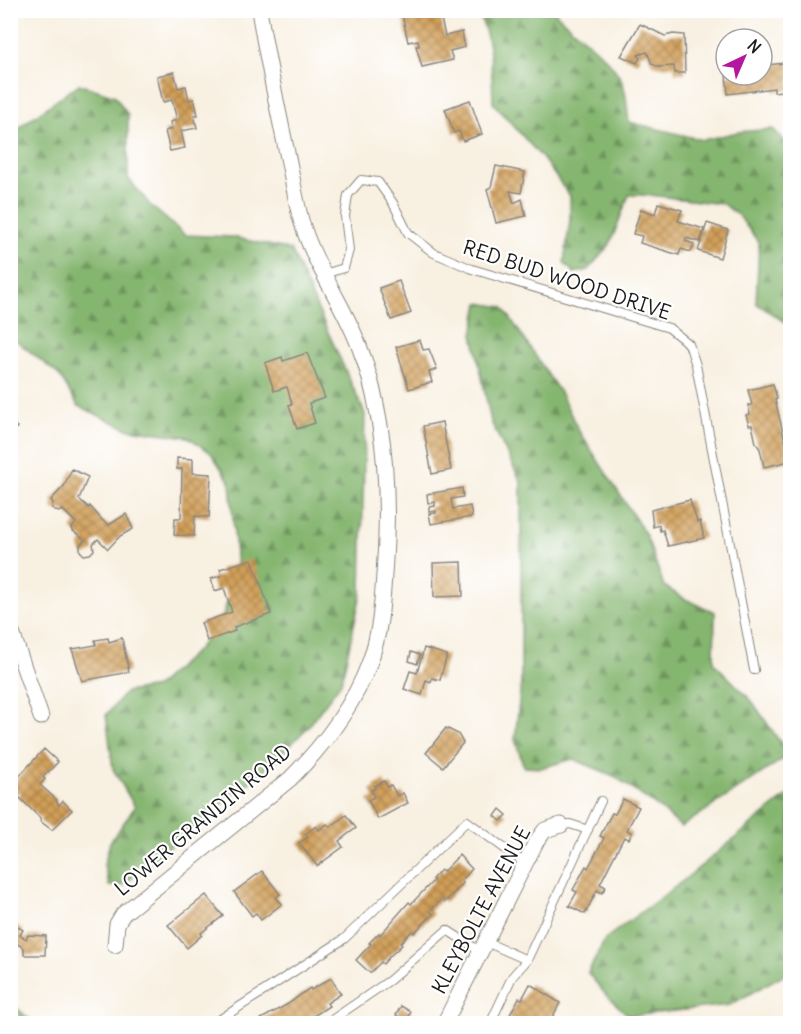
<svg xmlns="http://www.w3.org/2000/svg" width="801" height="1034" font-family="Delius,sans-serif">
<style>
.forest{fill:url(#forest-firs);stroke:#506946;stroke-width:1.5}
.building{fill:url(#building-cross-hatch)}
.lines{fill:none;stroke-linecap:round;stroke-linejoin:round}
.lane-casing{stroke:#8a867e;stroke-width:10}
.street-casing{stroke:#8a867e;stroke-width:17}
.lane{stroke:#fff;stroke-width:8}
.street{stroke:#fff;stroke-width:15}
.labels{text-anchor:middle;stroke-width:4.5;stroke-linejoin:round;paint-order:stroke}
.street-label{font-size:20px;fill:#1c1c1c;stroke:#fff}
</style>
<defs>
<pattern id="forest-firs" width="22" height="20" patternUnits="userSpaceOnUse" patternTransform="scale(1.5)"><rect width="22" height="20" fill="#85b670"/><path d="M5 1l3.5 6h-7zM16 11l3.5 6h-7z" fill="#6c935b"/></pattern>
<pattern id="building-cross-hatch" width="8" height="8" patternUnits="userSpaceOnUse" patternTransform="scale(1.5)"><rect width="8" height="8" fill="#d19f58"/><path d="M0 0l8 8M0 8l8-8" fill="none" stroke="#a98148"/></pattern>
</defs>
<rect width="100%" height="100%" fill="#fff"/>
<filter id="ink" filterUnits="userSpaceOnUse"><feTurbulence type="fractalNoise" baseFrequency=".0167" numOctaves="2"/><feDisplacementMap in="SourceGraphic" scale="12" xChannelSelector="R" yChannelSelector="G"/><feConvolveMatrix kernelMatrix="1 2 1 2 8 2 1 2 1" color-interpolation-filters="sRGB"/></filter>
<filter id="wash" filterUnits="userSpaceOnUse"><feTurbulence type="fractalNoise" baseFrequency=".008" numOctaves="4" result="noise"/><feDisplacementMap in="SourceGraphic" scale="24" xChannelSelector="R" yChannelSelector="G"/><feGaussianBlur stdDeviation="1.35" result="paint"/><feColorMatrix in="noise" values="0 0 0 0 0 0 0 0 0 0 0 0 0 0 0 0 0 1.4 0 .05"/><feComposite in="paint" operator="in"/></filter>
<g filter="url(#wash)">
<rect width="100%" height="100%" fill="#f8f0e1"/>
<g class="forest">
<path d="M477,11H554C575,35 607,52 622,81C627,92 627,110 629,122L703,140L738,132L773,129L790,146V336L786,323L756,303L759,243L739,216L723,204L650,195H629L610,244L588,270L574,273L564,263L570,220V196L543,159L493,103C492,72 492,38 477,11Z"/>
<path d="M79,84L115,96L128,115V178L150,205L185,235L233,237L291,250L365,414L361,594L341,683L307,728L272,764L123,885L109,886L104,865L110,842L135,807L113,769L106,715L126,692L156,687L198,649L222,619L237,569L230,482L211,453L188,437L128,429L78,406L59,375L13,338H11L10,134Z"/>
<path d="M479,303L503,307L561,394L579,431L646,535L664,586L685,599L715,612L714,663L752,701L789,755L681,827L663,811L614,776L573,759L541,768L524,767L515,740L521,683V482L491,422L473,334Z"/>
<path d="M790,793V971L730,1005L629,1016L606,995L588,973L605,939L679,884Z"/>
<path d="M10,1003H11L34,1023H11Z"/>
</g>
<g id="blocks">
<g class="building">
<path d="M401,10H439L445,36L462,32L465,47L450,51L453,60L422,67L416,46H419L418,40L408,42Z"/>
<path d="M640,24L665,36L673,34L684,35L685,73H675L674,66L659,67L652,64L647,52L638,55L640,58L637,63L621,56Z"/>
<path d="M790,62V90L774,92V88L728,94L726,75H762V66Z"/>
<path d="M174,72L178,88L186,86L189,100L194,99L198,115H194L197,128L181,131L185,148L170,151L165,131L172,129L170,122L177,120L172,100L163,102L157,76Z"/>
<path d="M470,100L482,134L463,141L459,131L454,133L445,109Z"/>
<path d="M496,166L525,172L521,193L510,191L514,203L522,199L526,216L496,223L487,189L491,187Z"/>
<path d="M658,203L682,210L678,221L704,229L700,242L686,238L685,241L694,244L691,252L681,249L679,255L640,243L642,236L633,234L641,209L655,214Z"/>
<path d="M707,223L728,230L720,258L698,251Z"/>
<path d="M399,281L411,313L391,320L379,288Z"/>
<path d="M420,340L423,350L429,349L437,369L429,372L432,382L409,389L396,347Z"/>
<path d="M307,353L325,398L309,403L315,423L297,429L289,405L292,404L287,387L274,391L265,363L282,357L283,361Z"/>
<path d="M773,384L777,399L775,400L790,461L764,467L760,449L756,443L752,425H749L746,415L750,414L748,405H752L748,390Z"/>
<path d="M442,422L451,470L432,474L423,426Z"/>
<path d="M10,423L17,427L10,438Z"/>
<path d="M177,458L193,459V473L211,474L209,517L195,516L194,536L174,535L175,518H181L182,469H177Z"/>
<path d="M72,469L88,477L79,499L89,508L90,506L102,520L109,525L126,514L127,516L133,529L120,536L108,549L98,539L93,544L94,550L90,554L84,555L80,551V545L85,540L73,531L72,528L76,523L63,510L58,512L52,508L53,503L51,500L64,486Z"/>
<path d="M462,488L463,497L451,499L453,509L470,506L472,517L431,524L429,514L436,513V511L429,512V507L435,506V502L428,503L427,494Z"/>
<path d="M690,500L697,522L700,521L704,538L668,546L663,530L660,531L659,525L653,527L651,510Z"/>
<path d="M252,559L271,614L234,627L235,631L207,641L201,623L232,612L224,588L215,591L211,579L222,575L220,569Z"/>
<path d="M462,562L463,596L434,597L433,563Z"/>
<path d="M108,638L109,642L122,638L129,672L82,681L72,649L96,645L95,640Z"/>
<path d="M424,648L447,655L440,680L432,678L431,682L426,680L422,695L404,689L410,671L417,673Z"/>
<path d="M411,652L420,655L417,664L409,661Z"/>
<path d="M446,728L458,734L463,743L443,767L426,753Z"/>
<path d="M44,749L58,762L43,777L45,779L40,785L57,800L56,801L59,805L63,801L72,810L52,830L40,821L41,819L18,796L20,794L11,785Z"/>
<path d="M384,781L387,787L391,785L397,796L403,793L408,803L378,819L368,800L374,797L371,790L375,788L374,786Z"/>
<path d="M623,799L639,807L627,830L632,833L629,839L624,837L600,884L606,887L602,893L597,890L585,914L569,906L577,892L573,890L586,866L588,868L604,838L600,836L612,813L615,814Z"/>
<path d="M500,809L507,815L501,821L495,816Z"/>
<path d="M346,815L356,828L339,841L343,847L317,866L299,843L308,837L305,834L316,826L319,830L327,824L330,827Z"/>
<path d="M459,855L472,869L461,881L463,883L445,902L442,899L430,911L433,914L414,933L412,931L400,943L402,945L391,955L383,964L381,962L370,973L356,960L371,944L369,943L379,933L380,935L409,902L411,904L434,880L432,879L441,870L443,872Z"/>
<path d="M262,871L280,894L276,897L282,904L261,920L256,913L252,916L234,892Z"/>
<path d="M206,895L223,916L201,933L202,935L187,948L168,925Z"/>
<path d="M10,918L17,922L15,925L23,930L20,935L26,939L28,935L46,936L45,955H24V948L16,943L13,949L15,950L10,958Z"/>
<path d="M331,978L341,994L327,1003L329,1006L306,1021L304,1017L294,1024H257L262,1021L261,1019L288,1004L310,988L311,990Z"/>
<path d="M530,984L560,1003L552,1018L555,1020L553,1024H510L506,1022L519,998L522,999Z"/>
<path d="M790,998V1012L786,1000Z"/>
<path d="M401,1006L411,1012L406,1022L396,1015Z"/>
</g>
</g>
</g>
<g filter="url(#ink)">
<use href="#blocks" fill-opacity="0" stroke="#8a867e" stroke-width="1.5"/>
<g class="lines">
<defs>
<g id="lane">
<path d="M324,274L344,268L349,250L345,216L348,195L361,180L378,182L393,203L408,233L434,253L472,269L669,328L689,344L696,365L754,670"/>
<path d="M561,825L570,824L588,830"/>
<path d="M486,942L527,960L601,801"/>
<path d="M213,1024L344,939L467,821L526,864"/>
<path d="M326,1024L390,980L447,930L481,952"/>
<path d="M490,1024L512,977L527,960"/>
</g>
<g id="street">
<path d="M10,627L41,717"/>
<path d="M115,945L117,924L123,914L290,779C323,746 352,709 369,664C380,635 382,606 384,575C390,498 387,416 358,343C341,300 314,265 301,220C295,198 292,175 287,153C277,106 267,58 259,10"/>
<path d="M444,1024L536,842L545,830L561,825"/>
</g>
</defs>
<use href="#lane" class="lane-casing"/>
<use href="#street" class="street-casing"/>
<use href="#lane" class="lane"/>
<use href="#street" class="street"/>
</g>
</g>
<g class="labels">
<g class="street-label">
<text transform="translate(567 280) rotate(18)" y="7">RED BUD WOOD DRIVE</text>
<text transform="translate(203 820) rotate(-40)" y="7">LOWER GRANDIN ROAD</text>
<text transform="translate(481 910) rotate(-62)" y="7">KLEYBOLTE AVENUE</text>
</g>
</g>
<rect width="801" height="1034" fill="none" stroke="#fff" stroke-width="36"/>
<g transform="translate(744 57) rotate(44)"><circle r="28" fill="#ffffff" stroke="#a4a4a4" stroke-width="1.5"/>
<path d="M0-4.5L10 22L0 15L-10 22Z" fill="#b5179e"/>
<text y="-9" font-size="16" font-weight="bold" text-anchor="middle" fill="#1c1c1c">N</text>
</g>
</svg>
